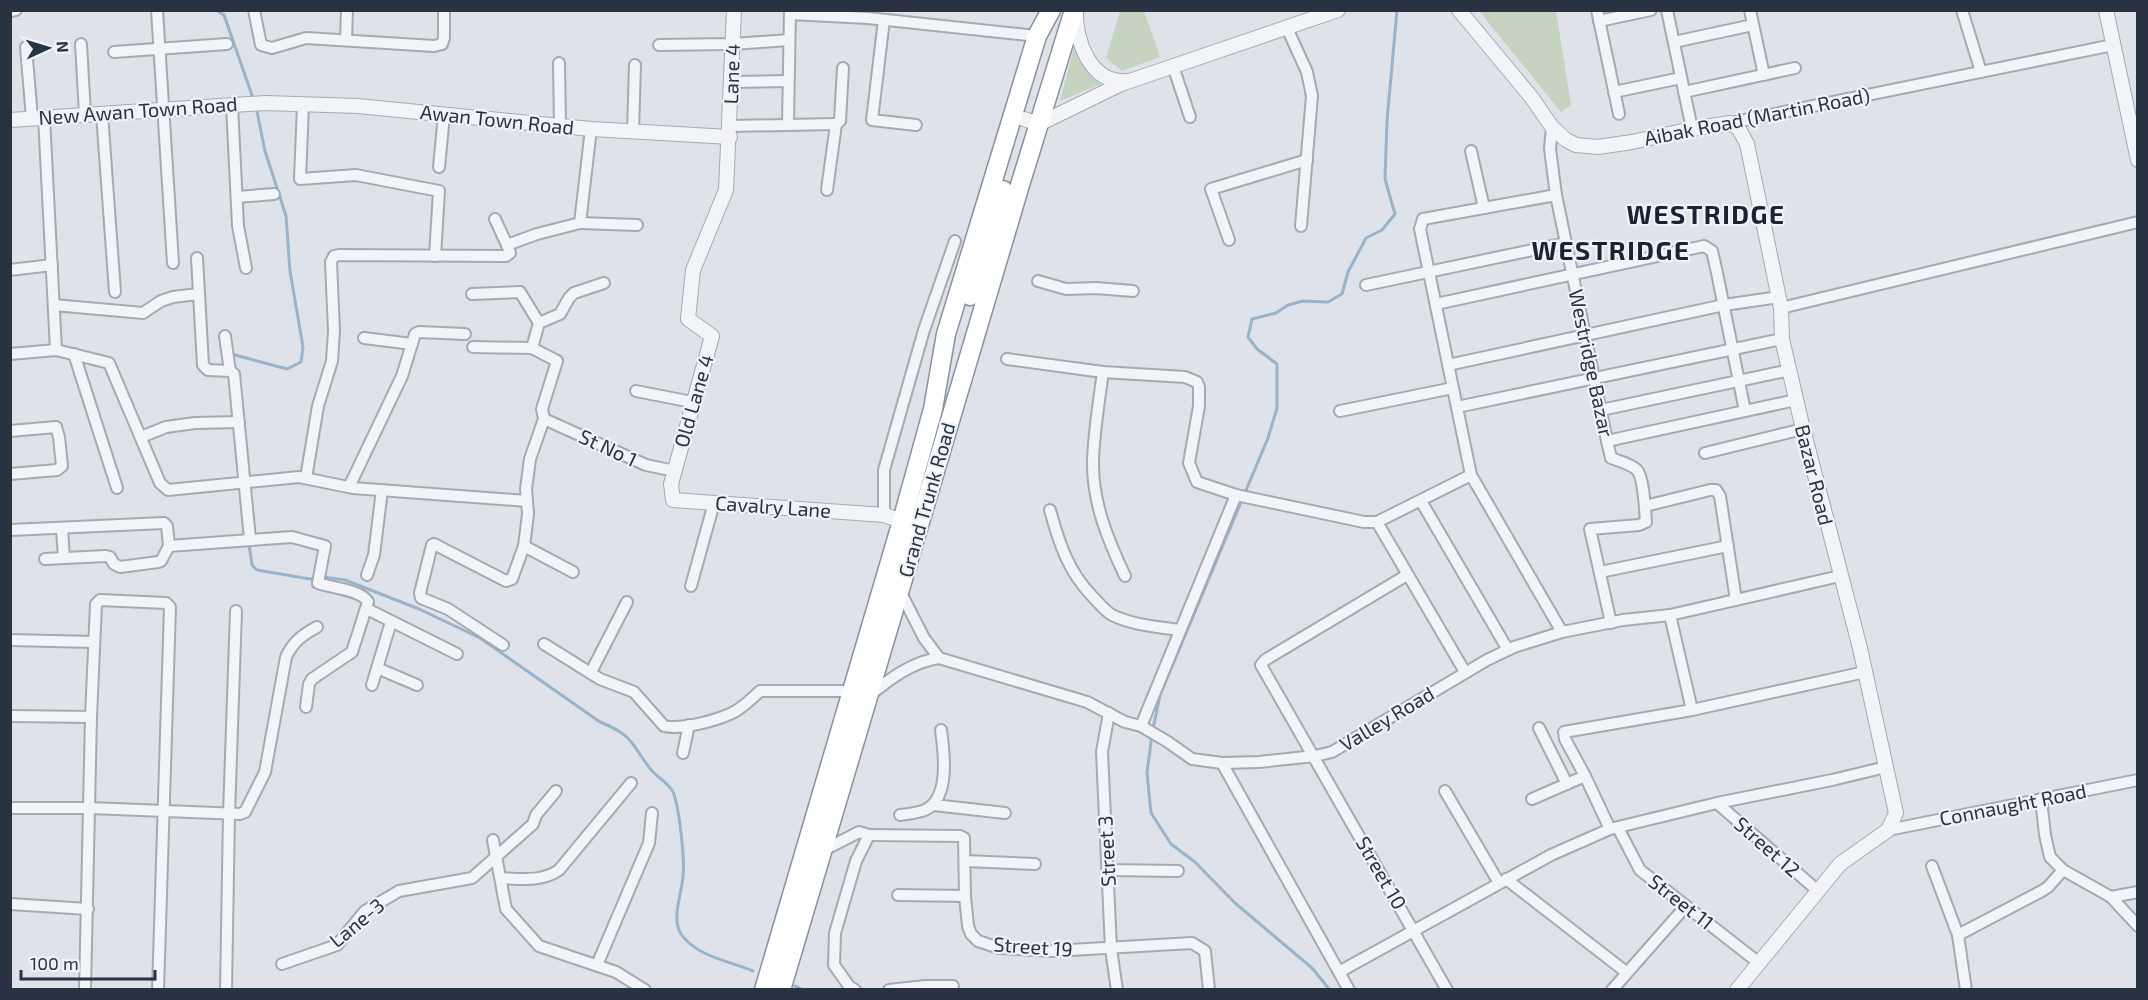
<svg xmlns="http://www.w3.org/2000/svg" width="2148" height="1000" font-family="'Exo 2',sans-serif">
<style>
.green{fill:#c6d3c0}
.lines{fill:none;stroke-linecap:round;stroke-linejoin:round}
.stream{stroke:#9ab3c9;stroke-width:3}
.minor-casing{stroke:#a4aab3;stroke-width:14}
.tertiary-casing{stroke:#a4aab3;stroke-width:16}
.trunk-casing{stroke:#87919f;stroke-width:21}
.minor{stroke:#f2f4f7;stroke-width:10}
.tertiary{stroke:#f2f4f7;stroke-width:14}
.trunk{stroke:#fff;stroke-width:18}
.labels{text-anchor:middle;stroke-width:4.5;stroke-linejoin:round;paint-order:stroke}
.street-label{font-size:20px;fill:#283240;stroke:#eff2f6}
.district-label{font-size:26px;font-weight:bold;letter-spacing:1.5px;fill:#1a2331;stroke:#eff2f6}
</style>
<rect width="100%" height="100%" fill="#dfe3e9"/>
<g class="green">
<path d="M1120,11H1144L1160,57L1122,71L1106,58Z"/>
<path d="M1479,11H1556L1571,105L1561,112Z"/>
<path d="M1076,41L1106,82L1060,101Z"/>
</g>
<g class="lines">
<g class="stream">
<path d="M216,10L224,15L253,98"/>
<path d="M235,355L287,369L301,362L303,347L290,271L286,216L265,151L256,107"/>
<path d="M249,544L252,565L257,570L310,579L317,578"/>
<path d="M323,577L345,580L419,609L480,638L600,722C635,736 631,745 652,771C658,777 667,783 672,790C679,802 685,861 683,876C682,893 671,918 681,934C697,957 730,961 753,971"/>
<path d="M1153,729L1160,695L1268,438L1277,408V364L1257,349L1248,337L1252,319L1276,313L1288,305L1303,301L1328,302L1342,294L1348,272L1366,238L1382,230L1395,214L1385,179L1387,121L1397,10"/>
<path d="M1152,735L1147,773L1151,813L1171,844L1195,862L1235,903L1312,968L1330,990"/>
<path d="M795,986L804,990"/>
</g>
<defs>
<g id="minor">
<path d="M157,10L173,263"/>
<path d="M254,10L261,45L272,48L306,38L434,46L442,44L444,38V10"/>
<path d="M1597,10L1619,114"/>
<path d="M1667,10L1692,129"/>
<path d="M1750,10L1764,75"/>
<path d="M1962,10L1981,72"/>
<path d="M12,11L16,10"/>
<path d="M790,14L868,18L1037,36"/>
<path d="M884,20L872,120L916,125"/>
<path d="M1599,21L1651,10"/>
<path d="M1287,28L1307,72L1312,96L1301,226"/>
<path d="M346,40L347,10"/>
<path d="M1674,42L1753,25"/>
<path d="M81,44L85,115"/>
<path d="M659,45L733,44L789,40"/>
<path d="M26,47L32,118"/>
<path d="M114,52L227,44"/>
<path d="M559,63L560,126"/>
<path d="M1173,66L1190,117"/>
<path d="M732,82L788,81"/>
<path d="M1614,92L1681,78"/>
<path d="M1684,92L1795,68"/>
<path d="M232,105L238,226L246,268"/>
<path d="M303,105L300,179L356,175L439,191L435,256"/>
<path d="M102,114L115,292"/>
<path d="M44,117L56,350"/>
<path d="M1730,123L2113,45"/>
<path d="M788,124L790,10"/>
<path d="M730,126L836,124"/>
<path d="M1552,127L1550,149L1556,195L1607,441L1611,458C1619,461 1631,464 1637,470C1644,478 1645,511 1646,522L1639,525L1590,529L1611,623"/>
<path d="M633,131L635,65"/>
<path d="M1471,151L1484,208"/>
<path d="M439,167L444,115"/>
<path d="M827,190L836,124L840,121L843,68"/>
<path d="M1556,195L1423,219L1420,229L1471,475L1562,632"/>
<path d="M237,197L274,194"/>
<path d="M495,219L507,245"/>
<path d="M580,223L637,225"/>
<path d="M1229,240L1211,189L1307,160"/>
<path d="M197,258L203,365L208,370L230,371"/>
<path d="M10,270L52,265"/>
<path d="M1038,281L1066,289L1096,288L1133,291"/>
<path d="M1366,285L1566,243"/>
<path d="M472,294L520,292L539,323"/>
<path d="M1436,304L1704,246L1712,251L1717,273L1745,411"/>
<path d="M54,305L143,313L161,301L173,297L198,294"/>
<path d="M1781,308L2138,222"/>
<path d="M225,336L230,371L234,374L250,539"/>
<path d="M364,338L412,344"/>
<path d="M473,347L532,348L557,361L542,409L544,419L530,459L526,489L528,514L524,546L512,579L506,581L434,544L432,545L420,593L421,598L448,609L503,645"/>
<path d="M532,348L539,323L560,314L569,298L574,293L604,283"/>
<path d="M10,354L56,350L109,363L160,483L168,490L299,477L353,488L527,501"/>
<path d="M74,354L117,488"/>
<path d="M1007,359L1103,372L1185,377L1197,382L1199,387V406L1189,463L1197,482L1236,495L1364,522H1377L1471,475"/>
<path d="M1448,365L1724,305L1779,297"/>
<path d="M1103,372C1099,401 1094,431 1093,460C1092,502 1108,540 1125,576"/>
<path d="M636,391L692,402"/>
<path d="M1457,407L1782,339"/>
<path d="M1601,410L1790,370"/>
<path d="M1340,411L1453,388"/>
<path d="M544,419L646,465L675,471"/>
<path d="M10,431L56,427L59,437L62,466L57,470L10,474"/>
<path d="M141,437L166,427L195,423L239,422"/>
<path d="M1607,441L1796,400"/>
<path d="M1705,453L1803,429"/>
<path d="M306,478L318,406L332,361L334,331L331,262L334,256L339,255L506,256L510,253L507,245L537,234L580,223L591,129"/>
<path d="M349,487L402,376L415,334L419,332L465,334"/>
<path d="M1421,501L1508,650"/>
<path d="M1645,506L1710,490H1716L1720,496L1736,600"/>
<path d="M1050,510C1059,543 1068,571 1092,596C1098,602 1105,611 1112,615C1132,625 1158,627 1180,630"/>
<path d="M884,515V470L924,330L955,241"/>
<path d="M1377,522L1465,672"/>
<path d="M62,529L64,558"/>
<path d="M10,530L164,523L167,526L169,546L161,561L158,562L120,567L114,564L110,557L106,556L45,559"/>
<path d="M169,546L292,537L325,546L318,583C331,588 362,590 368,602L352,652L312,679L309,684L306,707"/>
<path d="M524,546L573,572"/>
<path d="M1600,572L1728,546"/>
<path d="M367,575L374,555L382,490"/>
<path d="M1407,575L1265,660L1261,665L1447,990"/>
<path d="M691,586L714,503"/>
<path d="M900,591L924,638L939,658"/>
<path d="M367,609L457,654"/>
<path d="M1670,615L1692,710"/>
<path d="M10,640L94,642"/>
<path d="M544,644L600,679L634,692L664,726C681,730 714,721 730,714C742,709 751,699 760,691H852"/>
<path d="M377,668L417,685"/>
<path d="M591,672L627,602"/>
<path d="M372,685L391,622"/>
<path d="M870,695C891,678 912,662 939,658L1087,702L1125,722L1141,726L1168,742L1192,759L1222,763L1259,762L1315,756L1332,752L1487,660L1514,647L1562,632L1623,620L1670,615L1840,576"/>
<path d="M1109,713L1102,752L1111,949L1117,990"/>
<path d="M10,716L91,717"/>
<path d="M1141,726L1236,495"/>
<path d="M1539,728L1567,784"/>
<path d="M683,753L689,725"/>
<path d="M1222,763L1349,990"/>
<path d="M1445,791L1499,883"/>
<path d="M1532,799L1585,776"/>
<path d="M2041,799L2045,835L2050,857L2063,870L2111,897L2138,926"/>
<path d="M1717,803L1818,891"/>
<path d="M934,805L1005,813"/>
<path d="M10,808H90L240,814L245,812L265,772L286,657C293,642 302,635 317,627"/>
<path d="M900,815C908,814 920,813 927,809C950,796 944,752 941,730"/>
<path d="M1618,828L1640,870L1759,963"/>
<path d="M1610,829L1585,776L1565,739L1564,732L1692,710L1865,672"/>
<path d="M1888,830L2138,780"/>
<path d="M869,835L960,836L964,838L965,896L968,926L971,934L978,941L999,948L1053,951L1192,943L1205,951L1209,990"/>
<path d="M493,840L506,909L539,946L616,972L645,990"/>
<path d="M824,850L859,832L869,835L856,861L835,933L834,965L849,986L855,990"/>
<path d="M965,861L1035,864"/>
<path d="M1932,866L1958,935L1966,990"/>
<path d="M1108,870L1178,871"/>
<path d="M501,878C521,879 542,882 559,870L631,783"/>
<path d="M1506,879L1626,972"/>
<path d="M898,895L965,896"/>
<path d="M2111,897L2138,892"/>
<path d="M10,904L88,909"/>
<path d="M1958,935L2040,892L2048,887L2063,870"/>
<path d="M282,964L337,945L365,911L399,891L472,878L533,824L536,815L556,791"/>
<path d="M597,965L649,843L652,813"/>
<path d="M1339,972L1551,855L1610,829L1717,803L1832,780L1886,767"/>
<path d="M85,990L91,717L96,604L100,600L166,603L170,607L158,990"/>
<path d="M226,990L229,814L236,611"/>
<path d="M889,990L925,986H953"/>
<path d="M1612,990L1686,906"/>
</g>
<g id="tertiary">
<path d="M734,10L726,190L693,270L688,319L712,336L671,484L673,500L884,515L902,521"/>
<path d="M1076,10C1075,40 1090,83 1125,81"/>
<path d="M1459,10L1532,98L1552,127L1566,140L1576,145L1598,147L1632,142L1692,129L1730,123L1739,129L1747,144L1781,308L1782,339L1803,429L1860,648L1896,813L1888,830L1840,864L1737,990"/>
<path d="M2106,10L2138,160"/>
<path d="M1024,119L1039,124L1121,84L1338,10"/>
<path d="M10,120L265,103L358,106L591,129L730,137"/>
</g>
<g id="trunk">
<path d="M970,296L1003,190"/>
<path d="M764,990L902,521L933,409L946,334L1037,36L1051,10"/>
<path d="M781,990L1020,185L1074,10"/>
</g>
</defs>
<use href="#minor" class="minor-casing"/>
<use href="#tertiary" class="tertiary-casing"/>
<use href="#trunk" class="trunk-casing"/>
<use href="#minor" class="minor"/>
<use href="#tertiary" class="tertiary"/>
<use href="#trunk" class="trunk"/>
</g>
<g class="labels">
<g class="street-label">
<text transform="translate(732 74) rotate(-88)" y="7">Lane 4</text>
<text transform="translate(138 111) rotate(-4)" y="7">New Awan Town Road</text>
<text transform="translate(1757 117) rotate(-11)" y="7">Aibak Road (Martin Road)</text>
<text transform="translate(497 120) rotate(6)" y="7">Awan Town Road</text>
<text transform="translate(1591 363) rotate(78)" y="7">Westridge Bazar</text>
<text transform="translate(694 401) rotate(-74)" y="7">Old Lane 4</text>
<text transform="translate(608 448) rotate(25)" y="7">St No 1</text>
<text transform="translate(1814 475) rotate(76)" y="7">Bazar Road</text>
<text transform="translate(927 500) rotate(-74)" y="7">Grand Trunk Road</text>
<text transform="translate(773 507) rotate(4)" y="7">Cavalry Lane</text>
<text transform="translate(1387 719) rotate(-31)" y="7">Valley Road</text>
<text transform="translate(2013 805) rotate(-11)" y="7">Connaught Road</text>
<text transform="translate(1767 847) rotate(41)" y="7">Street 12</text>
<text transform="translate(1107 851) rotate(-93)" y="7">Street 3</text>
<text transform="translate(1381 873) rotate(60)" y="7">Street 10</text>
<text transform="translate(1681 902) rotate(38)" y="7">Street 11</text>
<text transform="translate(357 923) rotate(-40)" y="7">Lane-3</text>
<text transform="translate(1033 947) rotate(4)" y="7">Street 19</text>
</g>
<g class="district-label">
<text x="1706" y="224">WESTRIDGE</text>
<text x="1611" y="260">WESTRIDGE</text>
</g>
</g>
<rect width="2148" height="1000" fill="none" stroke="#283240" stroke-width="24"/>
<g transform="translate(48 48) rotate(86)" stroke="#eff2f6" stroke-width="4.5" paint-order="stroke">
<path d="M0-4.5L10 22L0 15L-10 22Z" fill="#283240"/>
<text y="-9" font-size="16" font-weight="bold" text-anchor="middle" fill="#283240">N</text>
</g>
<path d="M21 970v9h134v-9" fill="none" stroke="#283240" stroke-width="3"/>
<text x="30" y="970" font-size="18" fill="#283240" stroke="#eff2f6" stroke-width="4.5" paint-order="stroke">100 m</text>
</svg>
